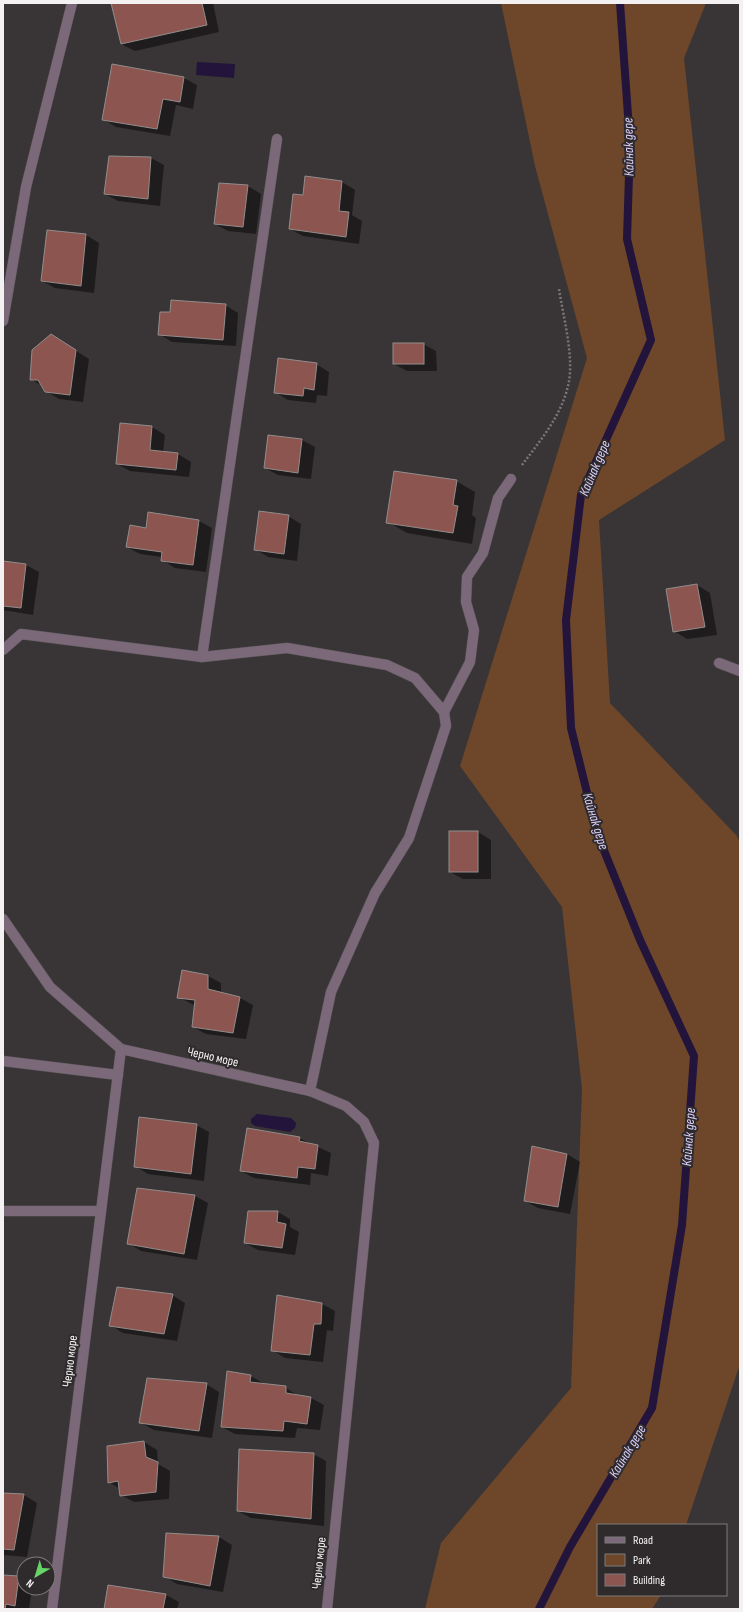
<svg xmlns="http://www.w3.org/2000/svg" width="743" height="1612" font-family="'Sofia Sans Condensed',sans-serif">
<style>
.green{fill:#6e462a}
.water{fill:#23143c}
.shadow{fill:#0007}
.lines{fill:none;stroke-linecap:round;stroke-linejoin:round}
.stream{stroke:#23143c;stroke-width:8}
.building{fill:#8c5550;stroke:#928d8c}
.lane-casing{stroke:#575354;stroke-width:11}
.street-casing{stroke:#575354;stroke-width:11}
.path{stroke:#7b7778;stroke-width:2.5;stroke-dasharray:2 2;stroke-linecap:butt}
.lane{stroke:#7b697a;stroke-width:10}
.street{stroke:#7b697a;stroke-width:10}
.labels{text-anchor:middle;stroke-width:4;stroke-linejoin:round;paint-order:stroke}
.street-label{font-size:13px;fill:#f3f1f2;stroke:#2f2b2c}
.water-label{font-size:14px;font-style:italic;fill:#dcd0fd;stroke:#2f2b2c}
</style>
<rect width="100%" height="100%" fill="#393536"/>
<path class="green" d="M501,3H706L684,58L725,440L599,520L610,703L737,836L740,844V1364L686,1525H598V1595H661L652,1609H425L441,1543L571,1388L582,1089L562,907L460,766L587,358L535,166Z"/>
<g class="water">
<path d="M197,62L235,64L234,78L196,75Z"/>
<path d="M257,1114L291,1118L296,1123L295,1128L290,1132L255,1126L251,1123V1119Z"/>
</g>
<g class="shadow">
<path d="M112,3H213L219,32L135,51L121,44Z"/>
<path d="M113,65L184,78L197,85L193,109L176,105L170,136L116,127L103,119Z"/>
<path d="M110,157L151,158L164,165L160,206L118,201L105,194Z"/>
<path d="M306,177L342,182L355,190L352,215L362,221L359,244L303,236L290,229L304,196Z"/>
<path d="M220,184L248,186L261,194L256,234L228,231L215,224Z"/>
<path d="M48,231L86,235L99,243L94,293L55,288L42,281Z"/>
<path d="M225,305L238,313L236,346L172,342L159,334L171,313Z"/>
<path d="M51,335L89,359L83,402L59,399L46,391L42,386L31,379Z"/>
<path d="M423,344L436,351L437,371H407L394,364Z"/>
<path d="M316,364L329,372L327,396L317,395L316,403L288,400L275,392Z"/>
<path d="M121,424L152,427L165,435L163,453L178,454L191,462L189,477L130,471L117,464Z"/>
<path d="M269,436L302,440L315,447L311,479L278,475L265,468Z"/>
<path d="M456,481L475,492L472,515L476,518L472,544L407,533L388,522Z"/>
<path d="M288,516L301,524L297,561L268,557L255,549Z"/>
<path d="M199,521L212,528L206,572L175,568L162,560V557L140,554L127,547L147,529Z"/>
<path d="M3,562L26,565L39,572L33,615L3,610Z"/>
<path d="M697,585L710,593L717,635L687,639L674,631L667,590Z"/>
<path d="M478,832L491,840V879H463L450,872Z"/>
<path d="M208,976L221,983V993L240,998L253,1005L246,1039L206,1034L193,1027L196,1006L178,997Z"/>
<path d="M196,1125L209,1132L204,1181L148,1174L135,1166Z"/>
<path d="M299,1138L331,1153L328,1176L311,1173L310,1185L254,1178L241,1171Z"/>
<path d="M567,1154L580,1162L570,1214L538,1208L525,1201Z"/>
<path d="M138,1189L195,1196L208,1203L197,1260L141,1251L128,1243Z"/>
<path d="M278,1212L290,1219V1227L299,1232L295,1255L258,1250L245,1243Z"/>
<path d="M172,1295L185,1303L177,1341L123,1333L110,1325Z"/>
<path d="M322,1304L335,1311L333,1331L327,1330L323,1362L285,1358L272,1350Z"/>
<path d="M251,1376L264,1384L285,1387L298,1396L311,1398L324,1405L320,1430L297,1428L295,1438L235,1434L222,1427Z"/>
<path d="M206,1384L219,1392L212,1438L154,1430L141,1423Z"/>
<path d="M144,1442L157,1450L158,1464L170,1471L169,1499L134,1502L121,1495L120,1489L109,1482Z"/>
<path d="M313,1454L326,1461L324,1526L251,1518L238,1511Z"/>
<path d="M3,1494L24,1495L37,1503L27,1557L3,1555Z"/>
<path d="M219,1537L232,1545L223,1592L177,1584L164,1576Z"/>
<path d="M3,1576L19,1577L24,1580V1588H32L29,1609H3Z"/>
<path d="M166,1595L179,1602L177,1609H105Z"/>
</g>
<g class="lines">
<path class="stream" d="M539,1609L570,1547L652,1408L682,1225L694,1056L640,940L597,833L571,728L566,620L581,495L651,340L627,239L630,143L620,3"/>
</g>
<g class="building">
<path d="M111,3H202L207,25L121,44Z"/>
<path d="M112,64L184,77L180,102L163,99L157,129L102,120Z"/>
<path d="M109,156L151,157L148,199L104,194Z"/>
<path d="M305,176L342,181L339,211L349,212L346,237L289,229L293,194L303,195Z"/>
<path d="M219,183L248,185L243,227L214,224Z"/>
<path d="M47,230L86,234L81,286L41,281Z"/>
<path d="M171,300L226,304L223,340L158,335L160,312H170Z"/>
<path d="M51,334L76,350L70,395L45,392L38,380H30L32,350Z"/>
<rect x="393" y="343" width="31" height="21"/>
<path d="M278,358L317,363L314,390L304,388L303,396L274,393Z"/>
<path d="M120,423L152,426L150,450L178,453L176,470L116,464Z"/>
<path d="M268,435L302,439L298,473L264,468Z"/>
<path d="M394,471L457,480L453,505L458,506L453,533L386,523Z"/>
<path d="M259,511L289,515L284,554L254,550Z"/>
<path d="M148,512L199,520L193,565L161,561L162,552L126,547L130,525L146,528Z"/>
<path d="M3,561L26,564L21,608L3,606Z"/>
<path d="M697,584L705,627L673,632L666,589Z"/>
<rect x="449" y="831" width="29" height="41"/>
<path d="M182,970L208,975V989L240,997L233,1033L192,1027L195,1000L177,998Z"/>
<path d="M139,1117L197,1124L191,1174L134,1167Z"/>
<path d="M247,1128L300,1137L299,1141L318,1145L315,1169L298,1167L297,1178L240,1171Z"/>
<path d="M532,1146L567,1154L558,1207L524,1201Z"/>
<path d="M137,1188L195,1195L184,1254L127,1244Z"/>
<path d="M248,1211H278L277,1222L286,1224L282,1248L244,1243Z"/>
<path d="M117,1287L173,1294L164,1334L109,1326Z"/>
<path d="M277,1295L322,1303L321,1324H314L310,1355L271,1351Z"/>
<path d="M227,1371L251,1375L250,1382L286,1386V1393L311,1397L307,1424L284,1421L283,1431L221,1427Z"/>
<path d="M147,1378L207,1383L199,1431L139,1423Z"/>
<path d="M144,1441L146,1457L158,1462L156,1492L120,1496L118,1481L108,1483L107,1446Z"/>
<path d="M239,1449L314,1453L311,1519L237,1511Z"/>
<path d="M3,1493L24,1494L14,1550L3,1549Z"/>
<path d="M166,1533L219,1536L210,1586L163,1577Z"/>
<path d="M3,1575L19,1576L15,1606L6,1604L5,1609H3Z"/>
<path d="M108,1585L166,1594L163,1609H104Z"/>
</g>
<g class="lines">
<defs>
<g id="lane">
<path d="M3,321L26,187L72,3"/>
<path d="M3,650L21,634L202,657L287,648L387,665L415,678L444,712L446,726L409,838L375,893L331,992L310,1091"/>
<path d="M202,657L277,139"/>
<path d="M719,663L740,671"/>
<path d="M444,712L470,662L474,630L466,602L467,577L483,553L498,498L511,479"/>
<path d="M3,1061L118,1075"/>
<path d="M3,1211H101"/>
</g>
<g id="street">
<path d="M3,919L50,987L121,1049L310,1091L346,1106L364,1122L374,1143L327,1609"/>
<path d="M52,1609L121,1049"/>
</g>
</defs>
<use href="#lane" class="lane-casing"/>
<use href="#street" class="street-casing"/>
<path class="path" d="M522,465C540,441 561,416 568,386C575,359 563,316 559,289"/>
<use href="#lane" class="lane"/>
<use href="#street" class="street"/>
</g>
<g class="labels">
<g class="street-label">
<text transform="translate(213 1056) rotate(13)" y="5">Черно море</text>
<text transform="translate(69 1361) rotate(-83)" y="5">Черно море</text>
<text transform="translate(318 1563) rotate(-84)" y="5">Черно море</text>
</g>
<g class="water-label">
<text transform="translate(628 147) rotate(-91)" y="5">Кайнак дере</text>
<text transform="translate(594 468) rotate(-67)" y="5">Кайнак дере</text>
<text transform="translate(596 821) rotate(73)" y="5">Кайнак дере</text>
<text transform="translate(688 1137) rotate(-86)" y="5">Кайнак дере</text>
<text transform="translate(627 1451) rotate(-59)" y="5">Кайнак дере</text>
</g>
</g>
<rect width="743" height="1612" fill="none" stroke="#f3f1f2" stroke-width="8"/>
<rect x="597" y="1524" width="130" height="72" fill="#2f2b2c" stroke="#7d7a7b"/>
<rect x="605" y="1537" width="20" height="6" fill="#7b697a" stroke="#7d7a7b"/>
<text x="633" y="1544" font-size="12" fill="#f3f1f2">Road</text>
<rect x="605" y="1554" width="20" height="12" fill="#6e462a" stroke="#7d7a7b"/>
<text x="633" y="1564" font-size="12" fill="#f3f1f2">Park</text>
<rect x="605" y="1574" width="20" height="12" fill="#8c5550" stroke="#7d7a7b"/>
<text x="633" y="1584" font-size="12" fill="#f3f1f2">Building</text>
<g transform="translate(36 1576) rotate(218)"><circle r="19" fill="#2f2b2c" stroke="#7d7a7b"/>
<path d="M0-3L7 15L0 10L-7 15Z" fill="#66d466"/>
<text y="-6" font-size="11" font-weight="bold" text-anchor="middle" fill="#f3f1f2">N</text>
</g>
</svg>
